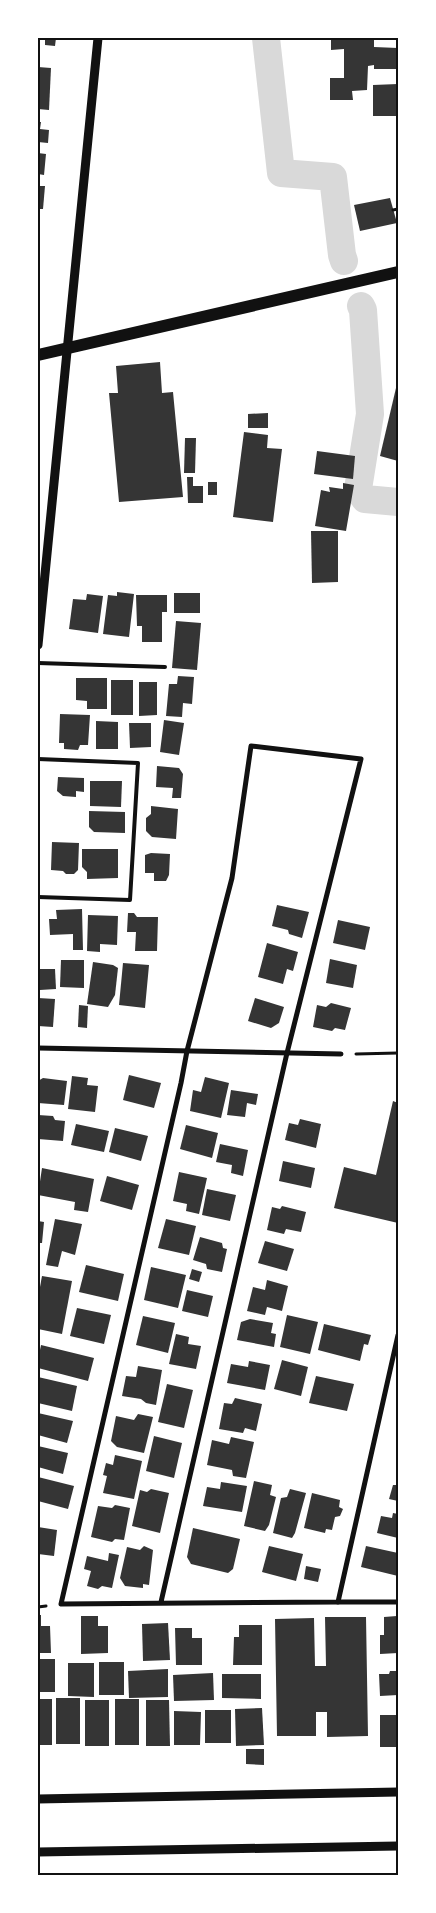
<svg xmlns="http://www.w3.org/2000/svg" width="436" height="1913" font-family="'Varela Round',sans-serif">
<style>
.lines{fill:none;stroke-linecap:round;stroke-linejoin:round}
.canal{stroke:#d9d9d9;stroke-width:28}
.building{fill:#353535}
.path{stroke:#111;stroke-width:3}
.service{stroke:#111;stroke-width:4}
.minor{stroke:#111;stroke-width:5}
.tertiary{stroke:#111;stroke-width:9}
.primary{stroke:#111;stroke-width:12}
.neatline{fill:none;stroke:#111;stroke-width:2}
</style>
<rect width="100%" height="100%" fill="#fff"/>
<g class="lines">
<g class="canal">
<path d="M266,38L281,173L333,177L342,255L344,261"/>
<path d="M361,306L363,310L370,414L358,489L365,499L398,502"/>
</g>
</g>
<g class="building">
<path d="M45,38H56L55,46L45,45Z"/>
<path d="M331,38H374V47L398,48V69H374V65L368,66L367,90L352,91L353,100H330V78H344V49L331,50Z"/>
<path d="M38,67L51,68L49,110L38,109Z"/>
<path d="M398,84V116H373V85Z"/>
<path d="M38,122H41L40,129L49,130L48,143L38,142Z"/>
<path d="M38,153L46,154L44,175L38,174Z"/>
<path d="M38,186H45L43,209H38Z"/>
<path d="M390,198L397,223L360,231L354,205Z"/>
<path d="M160,362L162,393L173,392L183,497L119,502L109,393H118L116,366Z"/>
<path d="M396,388L398,389V461L380,456Z"/>
<path d="M268,413V428H248V414Z"/>
<path d="M244,432L268,435L267,448L282,449L273,522L233,517Z"/>
<path d="M185,438H196L195,473H184Z"/>
<path d="M317,451L355,456L353,479L314,474Z"/>
<path d="M187,477H193V486H203V503H188Z"/>
<rect x="208" y="482" width="9" height="13"/>
<path d="M343,483L354,485L346,531L315,526L321,490L330,492L329,487L343,489Z"/>
<path d="M311,531H338V582L312,583Z"/>
<path d="M117,592L134,594L129,637L103,634L108,595L117,596Z"/>
<rect x="174" y="593" width="26" height="20"/>
<path d="M87,594L103,596L98,633L69,629L73,599L86,600Z"/>
<path d="M136,595H167V612H162V642H142V626H137Z"/>
<path d="M176,621L201,623L197,670L172,668Z"/>
<path d="M178,676L194,677L192,704L183,703L182,717L166,716L169,684H177Z"/>
<path d="M76,678H107V709H87V701L76,700Z"/>
<rect x="111" y="680" width="22" height="35"/>
<path d="M139,682H157V715L139,716Z"/>
<path d="M60,714L90,715L88,745H80L78,750L64,749V743H59Z"/>
<path d="M164,720L184,723L179,755L160,752Z"/>
<path d="M96,721L118,722V749H96Z"/>
<path d="M129,723H151V747L130,748Z"/>
<path d="M157,766L179,768L183,774L181,798H172L173,788L156,787Z"/>
<path d="M58,777L84,778V792L76,791V797L63,796L57,791Z"/>
<path d="M90,781H122L121,807L90,806Z"/>
<path d="M151,806L178,809L176,839L152,837L146,831V818L151,814Z"/>
<path d="M89,811L125,812V833L94,832L89,827Z"/>
<path d="M52,842L79,843L78,870L74,874H66L63,871L51,870Z"/>
<path d="M82,849H118V878L87,879V872L82,867Z"/>
<path d="M151,853L170,854L169,875L166,881H154V873H145V855Z"/>
<path d="M277,905L309,912L302,938L289,934L288,930L272,926Z"/>
<path d="M82,909L83,950H73V934L50,935L49,919H57L56,910Z"/>
<path d="M128,913H134L137,917H158L157,951H135L136,932H127Z"/>
<path d="M88,915L118,916L117,945L100,944V952L87,951Z"/>
<path d="M338,920L370,927L365,950L333,943Z"/>
<path d="M267,943L298,952L293,971L287,969L283,984L258,977Z"/>
<path d="M330,959L357,965L353,988L326,983Z"/>
<path d="M61,960H84V988L60,987Z"/>
<path d="M93,962L113,965L118,968L115,995L108,1007L87,1004Z"/>
<path d="M123,963L149,965L145,1008L119,1005Z"/>
<path d="M39,969H55L56,989L40,990Z"/>
<path d="M38,998L55,999L53,1027L38,1026Z"/>
<path d="M255,998L284,1007L279,1023L271,1028L248,1021Z"/>
<path d="M331,1003L351,1008L345,1030L335,1028L332,1031L313,1027L317,1005L326,1007Z"/>
<path d="M79,1005L88,1006L87,1028L78,1027Z"/>
<path d="M129,1075L161,1083L154,1108L123,1100Z"/>
<path d="M72,1076L88,1078L87,1085L98,1086L95,1112L68,1109Z"/>
<path d="M205,1077L229,1083L221,1118L190,1111L193,1090L201,1092Z"/>
<path d="M43,1078L67,1081L64,1105L38,1103V1081Z"/>
<path d="M231,1090L258,1094L256,1105L247,1103L245,1117L227,1115Z"/>
<path d="M393,1101L398,1103V1223L334,1208L344,1167L376,1175Z"/>
<path d="M38,1115L53,1116L55,1120L65,1121L63,1141L38,1139Z"/>
<path d="M300,1119L321,1124L316,1148L285,1140L289,1123L298,1125Z"/>
<path d="M76,1124L109,1131L104,1152L71,1145Z"/>
<path d="M186,1125L218,1133L212,1158L180,1149Z"/>
<path d="M115,1128L148,1136L141,1161L109,1152Z"/>
<path d="M220,1144L248,1150L243,1176L231,1173L232,1165L216,1162Z"/>
<path d="M283,1161L315,1168L311,1188L279,1181Z"/>
<path d="M42,1168L94,1179L88,1212L74,1210L75,1202L38,1195Z"/>
<path d="M179,1172L207,1178L199,1214L186,1211L187,1204L173,1201Z"/>
<path d="M107,1176L139,1185L132,1210L100,1201Z"/>
<path d="M207,1189L236,1195L230,1221L202,1215Z"/>
<path d="M282,1206L306,1212L301,1232L286,1229L284,1234L267,1230L272,1207L280,1209Z"/>
<path d="M55,1219L82,1224L75,1255L62,1251L58,1267L46,1265Z"/>
<path d="M166,1219L196,1226L189,1255L158,1248Z"/>
<path d="M38,1221L44,1222L42,1243H38Z"/>
<path d="M200,1237L222,1243L223,1248L227,1249L222,1272L207,1269L206,1264L193,1260Z"/>
<path d="M265,1241L294,1249L287,1271L258,1263Z"/>
<path d="M86,1265L124,1274L118,1301L79,1292Z"/>
<path d="M151,1267L186,1275L178,1308L144,1300Z"/>
<path d="M192,1269L202,1272L199,1282L189,1279Z"/>
<path d="M42,1276L72,1281L62,1334L38,1329V1298Z"/>
<path d="M267,1280L288,1286L282,1311L267,1307L265,1315L247,1311L253,1287L265,1290Z"/>
<path d="M187,1290L213,1296L208,1317L182,1311Z"/>
<path d="M77,1308L111,1315L104,1344L70,1336Z"/>
<path d="M287,1315L318,1322L310,1354L280,1347Z"/>
<path d="M143,1316L175,1323L168,1353L136,1345Z"/>
<path d="M250,1319L273,1323L271,1333L276,1334L274,1347L237,1340L241,1322Z"/>
<path d="M324,1324L371,1335L368,1345L364,1344L360,1361L318,1350Z"/>
<path d="M176,1334L189,1337L188,1344L201,1346L196,1369L169,1364Z"/>
<path d="M41,1345L94,1358L88,1381L38,1368V1360Z"/>
<path d="M282,1360L308,1367L301,1396L274,1389Z"/>
<path d="M249,1361L270,1365L265,1390L227,1383L231,1364L248,1367Z"/>
<path d="M138,1366L162,1370L156,1405L146,1403L141,1399L122,1396L126,1376L136,1377Z"/>
<path d="M316,1376L354,1384L347,1411L309,1403Z"/>
<path d="M38,1377L77,1386L72,1411L38,1403Z"/>
<path d="M167,1384L193,1390L184,1428L158,1422Z"/>
<path d="M235,1398L262,1404L256,1431L245,1428L243,1433L219,1429L224,1403L232,1404Z"/>
<path d="M38,1413L73,1421L67,1443L38,1435Z"/>
<path d="M138,1414L153,1417L144,1453L117,1447L111,1441L116,1416L134,1420Z"/>
<path d="M154,1436L182,1443L174,1478L146,1471Z"/>
<path d="M231,1437L254,1442L246,1478L233,1476L232,1470L207,1465L212,1440L229,1444Z"/>
<path d="M38,1446L68,1453L63,1474L38,1467Z"/>
<path d="M115,1455L142,1461L134,1499L103,1493L107,1476L103,1475L106,1463L113,1465Z"/>
<path d="M38,1477L74,1486L68,1509L38,1501Z"/>
<path d="M254,1481L272,1485L270,1495L276,1497L269,1525L265,1531L244,1526Z"/>
<path d="M221,1482L247,1486L242,1512L203,1506L207,1487L220,1489Z"/>
<path d="M393,1485H398V1501L389,1499Z"/>
<path d="M151,1489L169,1493L160,1533L132,1526L140,1490L147,1492Z"/>
<path d="M290,1489L306,1493L295,1533L292,1538L273,1533L281,1498L287,1497Z"/>
<path d="M312,1493L340,1500L339,1507L343,1509L340,1516L335,1517L332,1530L326,1529L325,1533L304,1528Z"/>
<path d="M115,1505L130,1508L124,1540L115,1539L112,1542L91,1537L98,1506L112,1508Z"/>
<path d="M393,1513L398,1514V1538L377,1533L381,1516L392,1518Z"/>
<path d="M38,1527L57,1530L54,1556L38,1554Z"/>
<path d="M193,1528L240,1539L233,1569L228,1573L191,1564L187,1557Z"/>
<path d="M144,1546L153,1550L149,1585L143,1584V1588L125,1586L120,1578L127,1547L140,1550Z"/>
<path d="M269,1546L303,1554L296,1581L262,1572Z"/>
<path d="M366,1546L398,1553V1576L361,1567Z"/>
<path d="M109,1553L119,1555L112,1588L102,1586L98,1589L87,1586L91,1571L84,1569L87,1556L108,1561Z"/>
<path d="M306,1566L321,1569L318,1582L304,1579Z"/>
<path d="M38,1615H41V1626H50L51,1653H38Z"/>
<path d="M81,1616H98V1626H108V1653L81,1654Z"/>
<path d="M397,1616L398,1653L380,1654V1635H384V1617Z"/>
<path d="M325,1617H366L368,1736L327,1737V1712H316V1736H277L275,1619L314,1618L315,1666H326Z"/>
<path d="M168,1623L170,1660L143,1661L142,1624Z"/>
<path d="M239,1625H262V1665H233L234,1637H239Z"/>
<path d="M175,1628H192V1638H202V1665H176Z"/>
<rect x="38" y="1659" width="17" height="33"/>
<rect x="99" y="1662" width="25" height="33"/>
<path d="M68,1663H94V1697L68,1696Z"/>
<path d="M168,1669V1697L129,1698L128,1671Z"/>
<path d="M390,1671H398V1695L380,1696L379,1674H389Z"/>
<path d="M213,1673L214,1700L174,1701L173,1675Z"/>
<path d="M222,1674H261V1699L222,1698Z"/>
<rect x="56" y="1698" width="24" height="46"/>
<rect x="38" y="1699" width="14" height="46"/>
<rect x="115" y="1699" width="24" height="46"/>
<rect x="85" y="1700" width="24" height="46"/>
<path d="M146,1700H169L170,1746H146Z"/>
<path d="M262,1708L264,1745L236,1746L235,1709Z"/>
<rect x="205" y="1710" width="26" height="33"/>
<path d="M174,1711L201,1712L200,1745H174Z"/>
<rect x="380" y="1715" width="18" height="32"/>
<path d="M246,1749H264V1765L246,1764Z"/>
</g>
<g class="lines">
<g class="path">
<path d="M393,210L398,209"/>
<path d="M356,1054L398,1053"/>
<path d="M38,1607L46,1606"/>
</g>
<g class="service">
<path d="M38,663L165,667"/>
<path d="M38,759L138,763L130,900L38,897"/>
</g>
<g class="minor">
<path d="M38,1048L341,1054"/>
<path d="M161,1602L287,1053L361,759L251,746L232,878L187,1051L181,1083L61,1604L338,1602L398,1335"/>
<path d="M338,1602H398"/>
</g>
<g class="tertiary">
<path d="M38,645L98,38"/>
<path d="M38,1799L398,1792"/>
<path d="M38,1852L398,1846"/>
</g>
<path class="primary" d="M38,355L398,272"/>
</g>
<rect width="436" height="1913" fill="none" stroke="#ffffff" stroke-width="78"/>
<rect x="39" y="39" width="358" height="1835" class="neatline"/>
</svg>
